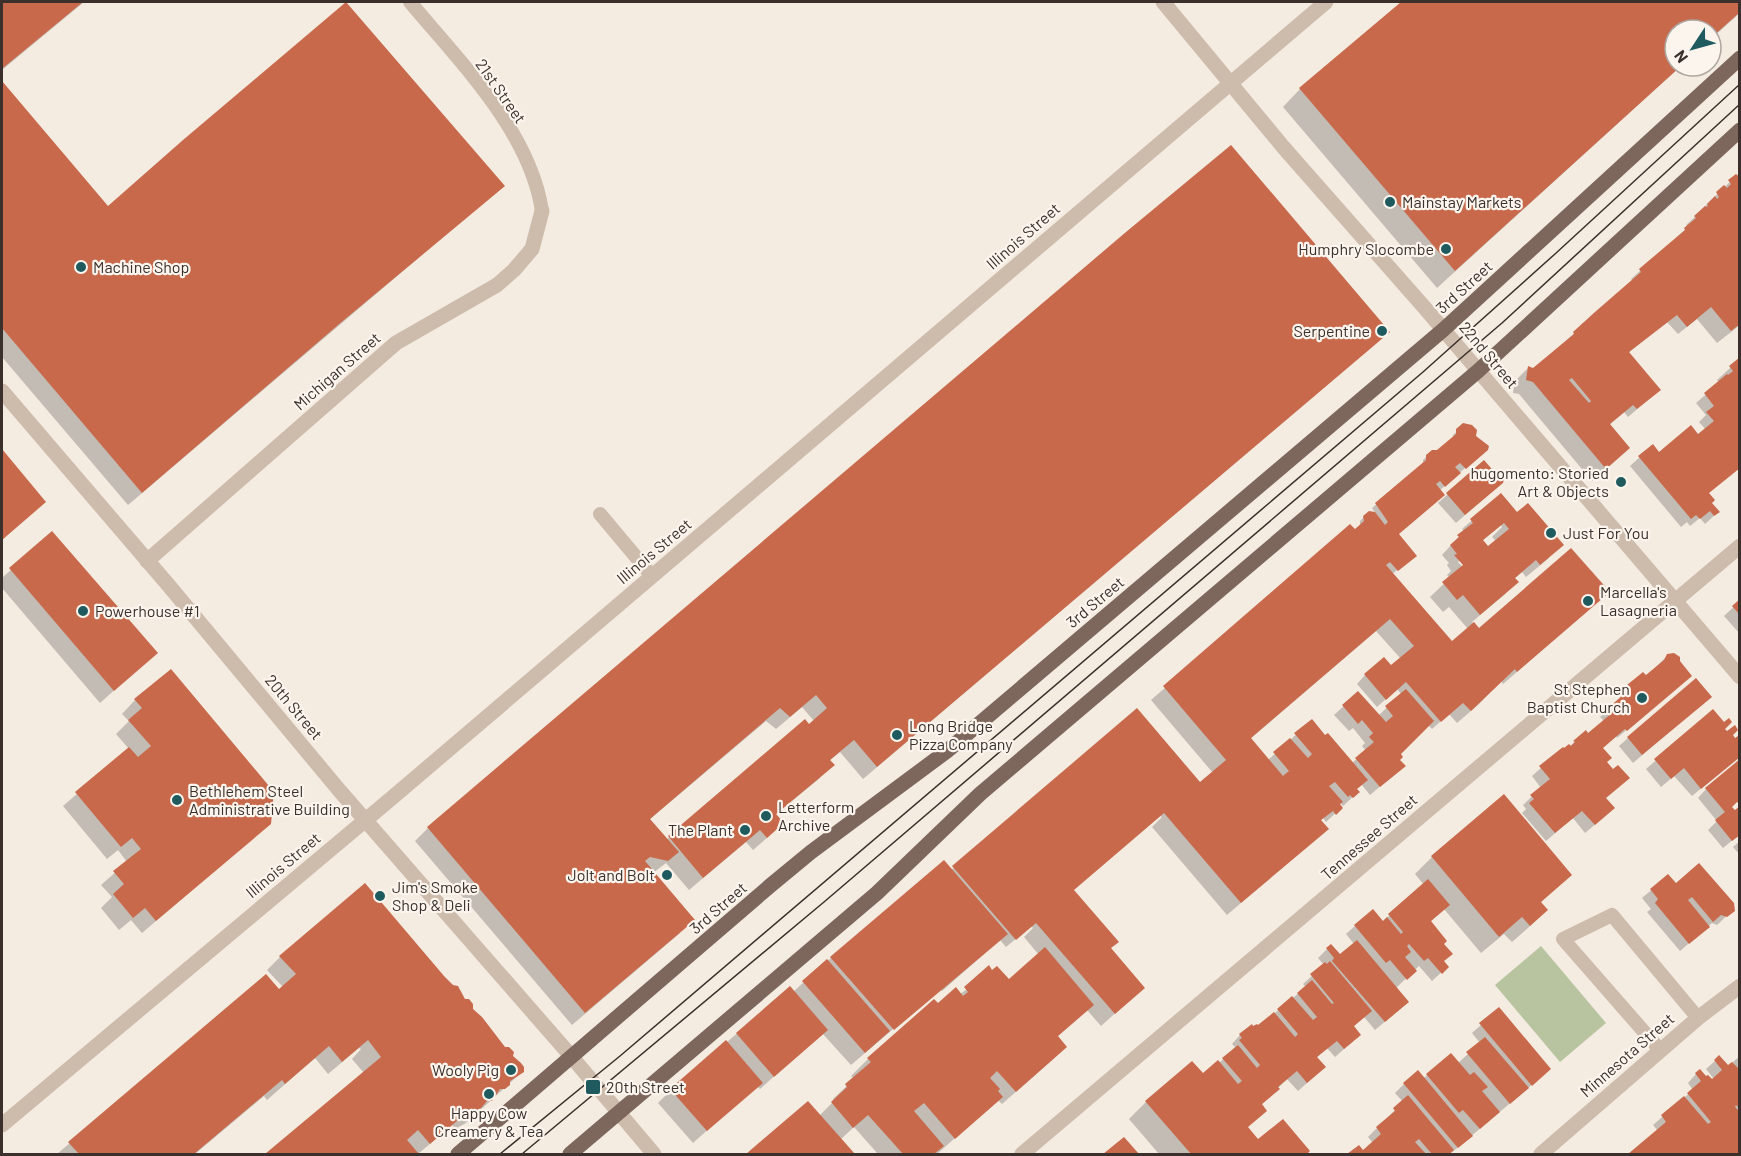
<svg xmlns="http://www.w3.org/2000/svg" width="1741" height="1156" font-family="Barlow,sans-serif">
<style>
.green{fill:#b8c4a0}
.shadow{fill:#0003;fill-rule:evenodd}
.building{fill:#c8694b;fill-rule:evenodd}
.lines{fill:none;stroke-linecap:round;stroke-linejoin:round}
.service{stroke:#cdbbac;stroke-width:14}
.minor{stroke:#cdbbac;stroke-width:15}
.tertiary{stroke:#cdbbac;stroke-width:15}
.primary{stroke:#7d675c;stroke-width:15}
.tram{stroke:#3b302b;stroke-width:1.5}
.poi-dot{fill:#1f5a5e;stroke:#fbf5ee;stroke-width:2}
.labels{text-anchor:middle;stroke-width:4.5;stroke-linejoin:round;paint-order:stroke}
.street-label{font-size:16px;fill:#3b302b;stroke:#fbf5ee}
.poi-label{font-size:16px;fill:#3b302b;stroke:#fbf5ee;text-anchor:start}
</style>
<rect width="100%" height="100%" fill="#f4ebe1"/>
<path class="green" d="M1541,946L1606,1023L1560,1062L1495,985Z"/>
<g class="shadow">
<path d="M2,2H84L2,70Z"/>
<path d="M1403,2H1740V13L1711,39V30H1675V66H1681L1437,288L1283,107L1300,89Z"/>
<path d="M2,83L108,208L503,186L128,505L2,357Z"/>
<path d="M1740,172V325L1717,343L1697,319L1678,334L1667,322L1628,353L1650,398L1628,417L1624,412L1609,425L1615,461L1592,481L1519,394L1513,393L1515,381L1528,368L1534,369L1633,281L1631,279L1688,227L1686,225L1705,208L1704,207Z"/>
<path d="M1374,345L863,779L840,752L829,761L820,778L775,815L769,836L753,850L746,842L689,890L666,863L653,873L680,933L572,1025L415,841L428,828ZM802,707L814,721L809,726L805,722L666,840L649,820L766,721L776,729Z"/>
<path d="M1740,359L1707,494L1710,503L1718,512L1705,524L1700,518L1690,526L1687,522L1681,527L1630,466L1652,446L1659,454L1698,436L1706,430L1699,422L1706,415L1696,403L1719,383L1717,380Z"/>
<path d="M1464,425L1475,437L1482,453L1439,491L1398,534L1412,559L1392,574L1452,644L1468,629L1449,607L1443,612L1430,597L1450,578L1447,575L1451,571L1447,565L1449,563L1442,555L1464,531L1462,529L1501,495L1549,558L1526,577L1522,572L1514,579L1517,582L1504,595L1472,622L1479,630L1594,605L1503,684L1501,681L1479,704L1457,723L1449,714L1432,729L1428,725L1399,754L1398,760L1404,766L1370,795L1361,784L1356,789L1358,792L1343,806L1337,799L1341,808L1326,822L1323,818L1320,821L1327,829L1227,915L1152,827L1162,817L1160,816L1073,890L1110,949L1143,988L1101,1026L1087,1010L1057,1037L1065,1047L1052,1060L1002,1104L998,1100L937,1154L935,1153L933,1154H878L854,1127L840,1140L853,1154H748L808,1103L819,1116L834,1101L833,1099L854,1079L851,1076L868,1059L938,1005L960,994L992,972L1009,981L1039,955L1024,937L1033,928L1031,926L1006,947L1000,940L942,991L940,989L851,1065L822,1033L760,1089L757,1086L693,1143L658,1103L671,1090L790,988L793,992L827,961L951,870L1136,710L1192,788L1213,773L1151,700L1249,615L1355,531L1360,526V521L1364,517L1376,514L1372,508L1423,464V460L1427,456L1438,452L1453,439V435ZM1501,525L1502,527L1492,537L1496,541L1488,548L1482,541ZM1460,560L1469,570L1467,572L1458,562ZM1376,631L1401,659L1391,667L1365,675L1357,684L1377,707L1397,689L1401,694L1378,716L1358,693L1334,715L1349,731L1353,728L1365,743L1362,746L1366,751L1352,763L1311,721L1268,760L1250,739Z"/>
<path d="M2,451L44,502L2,540Z"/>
<path d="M1484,462L1492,491L1456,523L1438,503Z"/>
<path d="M52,533L156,653L100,703L2,588V578Z"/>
<path d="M1740,601V634L1724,616Z"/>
<path d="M1668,655L1681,684L1617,738L1616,736L1602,748L1605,763L1612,772L1605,799L1604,817L1585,833L1573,818L1546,841L1522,813L1526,809L1523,805L1541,788L1532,776L1562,749L1569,747L1585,732L1587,735L1604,721L1600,717L1621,698L1619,695L1643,674L1646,677Z"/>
<path d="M135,700L269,824L142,933L131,920L119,930L101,908L112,897L101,885L127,862L118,850L107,859L63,806L129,749L116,734L129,721L122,714Z"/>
<path d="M1701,705L1633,763L1619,746L1628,738Z"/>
<path d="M1713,711L1723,729L1731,735L1734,761L1692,796L1674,776L1661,787L1646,769Z"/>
<path d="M1706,789L1738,799L1730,806L1740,834L1723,848L1708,830L1717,821L1698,798Z"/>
<path d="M1740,841V855L1733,847Z"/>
<path d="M1432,857L1570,875L1540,903L1546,910L1529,927L1512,942L1504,934L1481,953L1444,909L1430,922L1443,944V961L1447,967L1432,981L1419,966L1396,988L1399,1010L1375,1030L1364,1017L1353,1027L1351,1043L1335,1057L1327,1048L1316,1058L1315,1076L1298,1091L1287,1079L1261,1105L1247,1128L1258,1141L1308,1151L1305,1154H1159L1129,1119L1146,1102L1203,1075L1219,1063L1232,1051L1235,1047L1232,1044L1240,1035L1258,1027L1306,987L1303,984L1324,965L1318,958L1327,949L1331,946L1339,956L1354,944L1346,934L1355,926L1382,922L1424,885L1415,874Z"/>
<path d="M1668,876L1675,885L1733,910L1717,925L1712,923L1680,951L1647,912L1651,909L1642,898Z"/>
<path d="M280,957L471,1009L522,1072L466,1123L455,1129L452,1125L418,1154H268L364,1073L352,1059L361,1049L359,1048L328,1074L315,1058L267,1100L264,1096L195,1154H57L266,976L279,991L283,987L267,970Z"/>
<path d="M1499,1009L1541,1077L1450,1154H1349L1358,1147L1362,1152L1373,1143L1368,1137L1403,1102L1395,1093L1404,1084L1417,1073L1423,1079L1427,1075L1458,1063L1480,1043L1472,1033Z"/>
<path d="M1740,1056V1154H1630L1658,1131L1653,1125L1693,1090L1688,1083L1696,1074L1712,1081L1714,1079L1706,1069L1715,1061L1727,1067Z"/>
</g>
<g class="building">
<path d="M2,2H83L3,68L2,66Z"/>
<path d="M346,2L505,186L338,325L142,493L2,328V81L108,206L183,140Z"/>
<path d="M1401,2H1740V12L1711,38V30H1675V66H1681L1455,271L1299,88Z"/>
<path d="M1231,145L1390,332L877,767L854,740L830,760L835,765L776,814L784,823L767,838L760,830L703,878L668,836L805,719L809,724L827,708L816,695L790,717L780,708L650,819L679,852L668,861L650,857L645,861L695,920L585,1013L427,827L1126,232Z"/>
<path d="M1736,174L1740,178V324L1731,331L1711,307L1687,327L1677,315L1629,352L1661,390L1637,409L1633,405L1610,424L1630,448L1606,469L1533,382L1526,380L1528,366L1533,368L1574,334L1573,332L1595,312L1641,272L1639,269L1685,230L1684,228L1696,218L1694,216L1705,206L1706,207L1708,206L1707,204L1715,196L1717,199L1719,197L1716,192L1724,185L1727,188L1731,184L1728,180ZM1572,378L1591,401L1589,403L1569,380Z"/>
<path d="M1740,357V468L1709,493L1715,500L1712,503L1720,512L1714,516L1710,511L1700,519L1696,515L1691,519L1638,456L1653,444L1659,452L1691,425L1698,434L1714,421L1706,412L1714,406L1704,393L1727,374L1728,375L1733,371L1729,366Z"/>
<path d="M1463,423L1472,425L1477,430L1476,436L1489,446L1488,450L1466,469L1460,463L1455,467L1461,473L1445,487L1440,481L1436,484L1445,495L1399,534L1417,556L1398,571L1390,562L1386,565L1452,641L1474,622L1479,628L1571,548L1610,592L1517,672L1515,669L1471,711L1463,703L1441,722L1406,682L1386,700L1364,674L1384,657L1391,665L1414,646L1390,619L1251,738L1283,776L1289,771L1273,752L1290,738L1308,758L1312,754L1294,733L1312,719L1325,735L1328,733L1368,780L1357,789L1360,792L1353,798L1350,795L1348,797L1335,782L1329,786L1343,802L1340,804L1343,808L1336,815L1333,811L1321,820L1329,829L1241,903L1164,813L1074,890L1119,942L1111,948L1145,988L1115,1014L1036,923L1016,940L952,866L1137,708L1200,782L1226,760L1163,686L1350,524L1355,529L1364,521L1363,516L1369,511L1375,512L1385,525L1388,522L1375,503L1426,460V455L1432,450H1437L1456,434V429Z"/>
<path d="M2,449L46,502L2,540Z"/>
<path d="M1484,460L1497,475H1501L1504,479L1503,483L1465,515L1446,493Z"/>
<path d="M1501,493L1517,512L1528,503L1564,545L1540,565L1536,560L1515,578L1519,582L1480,615L1463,595L1457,600L1442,582L1463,565L1454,555L1457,554L1450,545L1459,537L1457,535L1473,523L1470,519ZM1504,523L1509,529L1488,546L1483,540Z"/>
<path d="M52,531L158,653L114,691L9,568Z"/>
<path d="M1740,599V615L1732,606Z"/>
<path d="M1674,653L1680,657V661L1692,676L1627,731L1625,729L1603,748L1612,758L1607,762L1613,769L1618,765L1630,778L1606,798L1615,808L1595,825L1582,811L1555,833L1529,803L1534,799L1530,795L1550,779L1539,766L1563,747L1564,748L1569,744L1571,746L1575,742L1573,741L1586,730L1588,733L1612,713L1608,708L1630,689L1627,685L1643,672L1646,675L1664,660L1667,654Z"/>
<path d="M171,669L274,792L271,824L156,921L145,908L133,918L113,894L124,884L113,871L141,849L132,838L121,847L75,792L129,747L138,757L151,746L128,720L142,708L134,699Z"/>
<path d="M1696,678L1712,697L1642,755L1627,737Z"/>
<path d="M1406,689L1434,721L1401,754L1403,757L1400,760L1406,766L1380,787L1355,758L1374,742L1369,737L1373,733L1362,720L1358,724L1342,705L1358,691L1386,722L1393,716L1385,706Z"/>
<path d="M1713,709L1724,722L1729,718L1732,722L1725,729L1727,731L1735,725L1738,730L1733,735L1735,738L1738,736L1740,738V757L1701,789L1684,768L1671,779L1654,759Z"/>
<path d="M1740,759V804L1737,802L1732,807L1735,810L1740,806V835L1732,841L1715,820L1725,812L1705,788Z"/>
<path d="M1504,794L1572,875L1541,902L1548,910L1530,926L1522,917L1499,937L1431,856Z"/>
<path d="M944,860L1008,934L894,1030L830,957Z"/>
<path d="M1699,863L1734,903L1735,911L1727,917L1721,915L1713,922L1692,897L1688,900L1710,927L1689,944L1655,903L1658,899L1650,889L1668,874L1676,883Z"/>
<path d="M1428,879L1450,905L1431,921L1447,941L1444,944L1453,954L1444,961L1449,967L1442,974L1428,958L1424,961L1409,944L1407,946L1411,952L1405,957L1417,971L1407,980L1390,960L1386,963L1354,925L1373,909L1383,921L1387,917L1401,934L1403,932L1388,914Z"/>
<path d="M365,883L444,976L453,985L458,986L465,999H469L473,1004V1009L482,1017L505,1047H509L514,1052L513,1056L521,1063L524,1067V1072L510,1081V1085L505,1089H500L492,1101H487L476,1114H472L468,1117L465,1114L430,1144L418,1130L407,1140L419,1154H265L381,1057L368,1040L342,1062L329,1046L285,1084L282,1080L194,1154H79L68,1142L266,974L279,989L296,974L279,956Z"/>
<path d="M1357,940L1409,1002L1385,1022L1332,961L1334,958L1326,948L1331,944L1340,954Z"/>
<path d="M1045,947L1094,1005L1058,1036L1067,1047L1016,1092L997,1071L990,1078L1000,1089L998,1091L1003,1097L955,1139L924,1103L914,1111L944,1146L934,1154H903L868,1115L853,1128L831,1102L847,1087L845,1084L871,1062L867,1058L934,999L938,1003L956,987L963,996L968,992L964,987L989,965L992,970L997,966L1009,979Z"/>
<path d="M827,959L890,1031L865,1053L802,981Z"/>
<path d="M1330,961L1372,1011L1354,1026L1361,1035L1344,1049L1337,1041L1317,1057L1326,1067L1307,1083L1297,1071L1278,1087L1280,1089L1262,1104L1267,1111L1248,1127L1258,1139L1283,1119L1310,1151L1307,1154H1191L1145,1101L1192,1061L1203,1073L1218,1060L1238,1084L1242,1081L1222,1058L1238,1045L1257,1068L1260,1065L1239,1040L1242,1038L1239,1034L1252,1024L1253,1026L1257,1024L1258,1025L1274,1012L1295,1037L1298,1034L1277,1009L1292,996L1313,1020L1317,1017L1297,993L1312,980L1332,1004L1334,1003L1310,974L1325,962L1327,964Z"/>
<path d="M790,986L828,1030L774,1077L736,1033Z"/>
<path d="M1499,1007L1551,1069L1532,1086L1479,1023Z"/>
<path d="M1485,1037L1529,1088L1510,1104L1466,1052Z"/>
<path d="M726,1040L763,1083L707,1131L670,1089Z"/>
<path d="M1451,1053L1470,1075L1474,1072L1488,1087L1482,1091L1500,1112L1480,1129L1463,1110L1459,1113L1426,1074Z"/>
<path d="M1719,1055L1728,1065L1732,1062L1740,1070V1109L1736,1105L1735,1107L1740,1112V1154H1628L1666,1122L1661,1115L1684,1096L1708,1124L1711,1122L1687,1093L1701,1081L1695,1073L1700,1069L1706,1076L1708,1075L1712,1079L1722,1070L1714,1060Z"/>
<path d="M1418,1070L1473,1136L1458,1148L1403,1083Z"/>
<path d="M1408,1095L1454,1150L1449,1154H1432L1419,1139L1415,1142L1426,1154H1347L1359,1145L1363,1150L1381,1134L1376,1127L1395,1111L1393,1108Z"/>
<path d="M808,1101L855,1154H746Z"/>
<path d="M1124,1137L1139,1154H1103Z"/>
</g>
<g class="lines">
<g class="service">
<path d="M410,2C460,62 530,131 542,211"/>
<path d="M600,514L652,576"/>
<path d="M1660,1050L1563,939L1612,915L1698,1018"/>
</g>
<g class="minor">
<path d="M1163,2L1284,148L1424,307L1740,677"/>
<path d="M2,391L170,587L339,790L571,1056"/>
<path d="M147,561L396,343L497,285L514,270L532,249L542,211"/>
<path d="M1022,1154L1740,546"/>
<path d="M1541,1154L1698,1018L1740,986"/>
</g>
<g class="tertiary">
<path d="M571,1056L654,1154"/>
<path d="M2,1125L393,797L1326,2"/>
</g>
<g class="primary">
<path d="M458,1154L771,885L811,852L947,751L1443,330L1740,58"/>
<path d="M570,1154L877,893L980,794L1478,371L1740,130"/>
</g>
<g class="tram">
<path d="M500,1154L620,1056L1423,372L1555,254L1740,84"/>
<path d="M522,1154L824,902L1502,323L1740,104"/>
</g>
</g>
<g class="poi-dot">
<circle cx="1390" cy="202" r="6"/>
<circle cx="1446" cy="249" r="6"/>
<circle cx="81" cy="267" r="6"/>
<circle cx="1382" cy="331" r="6"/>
<circle cx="1621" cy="482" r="6"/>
<circle cx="1551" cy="533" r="6"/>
<circle cx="1588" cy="601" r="6"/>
<circle cx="83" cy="611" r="6"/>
<circle cx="1642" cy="698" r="6"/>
<circle cx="897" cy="735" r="6"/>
<circle cx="177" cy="800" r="6"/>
<circle cx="766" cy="816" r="6"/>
<circle cx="745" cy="830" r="6"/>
<circle cx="667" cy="875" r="6"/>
<circle cx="380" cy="896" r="6"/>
<circle cx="511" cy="1070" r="6"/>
<rect x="585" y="1079" width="16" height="16" rx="3"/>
<circle cx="489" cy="1094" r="6"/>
</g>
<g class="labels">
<g class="street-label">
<text transform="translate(501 91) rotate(55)" y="6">21st Street</text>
<text transform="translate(1023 236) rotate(-41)" y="6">Illinois Street</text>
<text transform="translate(1464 287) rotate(-42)" y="6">3rd Street</text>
<text transform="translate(1489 355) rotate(50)" y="6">22nd Street</text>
<text transform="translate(337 371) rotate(-41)" y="6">Michigan Street</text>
<text transform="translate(654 551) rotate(-40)" y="6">Illinois Street</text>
<text transform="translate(1095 602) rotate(-40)" y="6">3rd Street</text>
<text transform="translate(294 707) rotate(50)" y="6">20th Street</text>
<text transform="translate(1369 837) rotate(-41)" y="6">Tennessee Street</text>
<text transform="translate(283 865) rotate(-40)" y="6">Illinois Street</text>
<text transform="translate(718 908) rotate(-41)" y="6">3rd Street</text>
<text transform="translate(1627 1055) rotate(-41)" y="6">Minnesota Street</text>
</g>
<g class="poi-label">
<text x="1402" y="208">Mainstay Markets</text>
<text x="1434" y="255" text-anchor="end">Humphry Slocombe</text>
<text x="93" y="273">Machine Shop</text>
<text x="1370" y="337" text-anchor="end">Serpentine</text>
<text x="1609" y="479" text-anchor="end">hugomento: Storied<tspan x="1609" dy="18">Art &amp; Objects</tspan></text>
<text x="1563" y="539">Just For You</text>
<text x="1600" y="598">Marcella's<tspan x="1600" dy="18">Lasagneria</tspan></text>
<text x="95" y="617">Powerhouse #1</text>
<text x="1630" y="695" text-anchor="end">St Stephen<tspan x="1630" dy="18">Baptist Church</tspan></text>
<text x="909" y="732">Long Bridge<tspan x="909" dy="18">Pizza Company</tspan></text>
<text x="189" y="797">Bethlehem Steel<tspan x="189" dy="18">Administrative Building</tspan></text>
<text x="778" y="813">Letterform<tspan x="778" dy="18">Archive</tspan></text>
<text x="733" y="836" text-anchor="end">The Plant</text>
<text x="655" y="881" text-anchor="end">Jolt and Bolt</text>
<text x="392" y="893">Jim's Smoke<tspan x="392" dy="18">Shop &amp; Deli</tspan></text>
<text x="499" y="1076" text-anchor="end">Wooly Pig</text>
<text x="606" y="1093">20th Street</text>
<text x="489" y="1119" text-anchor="middle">Happy Cow<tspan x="489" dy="18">Creamery &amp; Tea</tspan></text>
</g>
</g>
<rect width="1741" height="1156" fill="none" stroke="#3b302b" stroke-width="6"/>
<g transform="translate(1693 48) rotate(234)"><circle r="28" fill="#fbf5ee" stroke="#aea6a0" stroke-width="1.5"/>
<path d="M0-4.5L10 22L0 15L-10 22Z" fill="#1f5a5e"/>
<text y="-9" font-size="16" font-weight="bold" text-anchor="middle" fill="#3b302b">N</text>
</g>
</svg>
